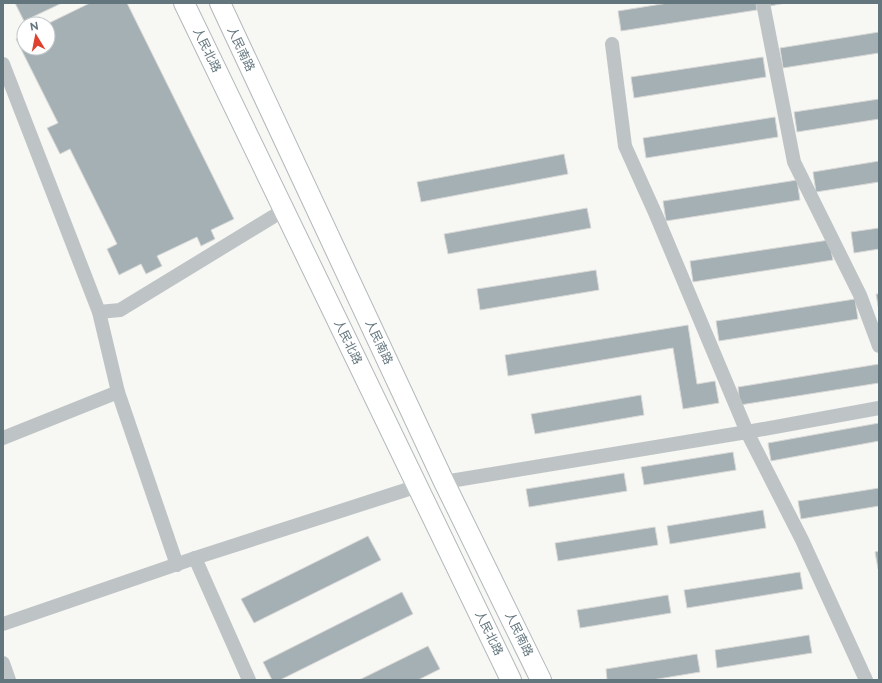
<svg xmlns="http://www.w3.org/2000/svg" width="882" height="683" font-family="Raleway,'Noto Sans SC',sans-serif">
<style>
.building{fill:#a5b0b4;stroke:#d9d9d7}
.lines{fill:none;stroke-linecap:round;stroke-linejoin:round}
.secondary-casing{stroke:#b1b8bb;stroke-width:22}
.street{stroke:#bec4c6;stroke-width:14}
.secondary{stroke:#fff;stroke-width:20}
.labels{text-anchor:middle;stroke-width:4;stroke-linejoin:round;paint-order:stroke}
.street-label{font-size:12px;fill:#63767e;stroke:#fff}
</style>
<rect width="100%" height="100%" fill="#f7f7f4"/>
<g class="building">
<path d="M15,3H62L24,21Z"/>
<path d="M90,3H127L234,219L211,230L215,239L201,246L197,237L157,256L162,266L146,274L141,264L119,275L107,249L117,244L70,149L60,154L47,128L58,123L16,39L24,35V48H48L47,24Z"/>
<path d="M668,3H756L757,10L621,31L618,11Z"/>
<path d="M770,3H786L770,6Z"/>
<path d="M879,32V53L783,68L780,48Z"/>
<path d="M763,57L766,77L634,98L631,77Z"/>
<path d="M879,99V119L797,132L794,112Z"/>
<path d="M775,117L778,137L646,158L643,138Z"/>
<path d="M564,154L568,174L421,202L417,182Z"/>
<path d="M879,161V182L816,192L813,172Z"/>
<path d="M797,180L800,200L666,221L663,201Z"/>
<path d="M587,208L591,228L448,254L444,234Z"/>
<path d="M879,228V249L854,253L851,232Z"/>
<path d="M829,240L833,260L693,282L690,261Z"/>
<path d="M596,270L599,290L480,310L477,289Z"/>
<path d="M876,294H879V311Z"/>
<path d="M855,299L858,319L719,341L716,321Z"/>
<path d="M688,325L697,384L715,381L719,403L683,409L673,348L508,376L505,355Z"/>
<path d="M879,364V383L740,405L738,387Z"/>
<path d="M641,395L644,415L535,434L531,414Z"/>
<path d="M879,423V441L771,461L768,443Z"/>
<path d="M733,452L736,470L644,485L641,467Z"/>
<path d="M624,473L627,491L529,507L526,489Z"/>
<path d="M879,488V506L801,519L798,501Z"/>
<path d="M763,510L766,528L670,544L667,526Z"/>
<path d="M655,527L658,545L558,561L555,543Z"/>
<path d="M368,536L381,560L254,623L241,599Z"/>
<path d="M879,551V569H878L875,552Z"/>
<path d="M800,572L803,589L687,608L684,590Z"/>
<path d="M402,592L413,614L280,680H272L263,662Z"/>
<path d="M668,595L671,613L580,628L577,610Z"/>
<path d="M809,635L812,653L717,668L715,650Z"/>
<path d="M428,646L440,669L418,680H359Z"/>
<path d="M697,654L700,672L652,680H607L606,669Z"/>
</g>
<g class="lines">
<defs>
<g id="secondary">
<path d="M184,3L511,680"/>
<path d="M220,3L444,482L541,680"/>
</g>
</defs>
<use href="#secondary" class="secondary-casing"/>
<g class="street">
<path d="M763,3L794,162L860,295L879,346"/>
<path d="M612,44L625,146L656,215L747,432L802,540L866,680"/>
<path d="M3,64L99,312L118,392L177,565"/>
<path d="M99,312L120,310L284,210"/>
<path d="M3,438L118,392"/>
<path d="M444,482L747,432L879,408"/>
<path d="M195,558L249,680"/>
<path d="M3,624L195,558L418,486"/>
<path d="M3,663L9,680"/>
</g>
<use href="#secondary" class="secondary"/>
</g>
<g class="labels">
<g class="street-label">
<text transform="translate(241 49) rotate(65)" y="4">人民南路</text>
<text transform="translate(207 50) rotate(64)" y="4">人民北路</text>
<text transform="translate(348 342) rotate(64)" y="4">人民北路</text>
<text transform="translate(379 342) rotate(65)" y="4">人民南路</text>
<text transform="translate(489 633) rotate(64)" y="4">人民北路</text>
<text transform="translate(519 634) rotate(64)" y="4">人民南路</text>
</g>
</g>
<rect width="882" height="683" fill="none" stroke="#63767e" stroke-width="8"/>
<g transform="translate(36 36) rotate(350)"><circle r="19" fill="#ffffff" stroke="#c1c8cb"/>
<path d="M0-3L7 15L0 10L-7 15Z" fill="#de422e"/>
<text y="-6" font-size="11" font-weight="bold" text-anchor="middle" fill="#63767e">N</text>
</g>
</svg>
